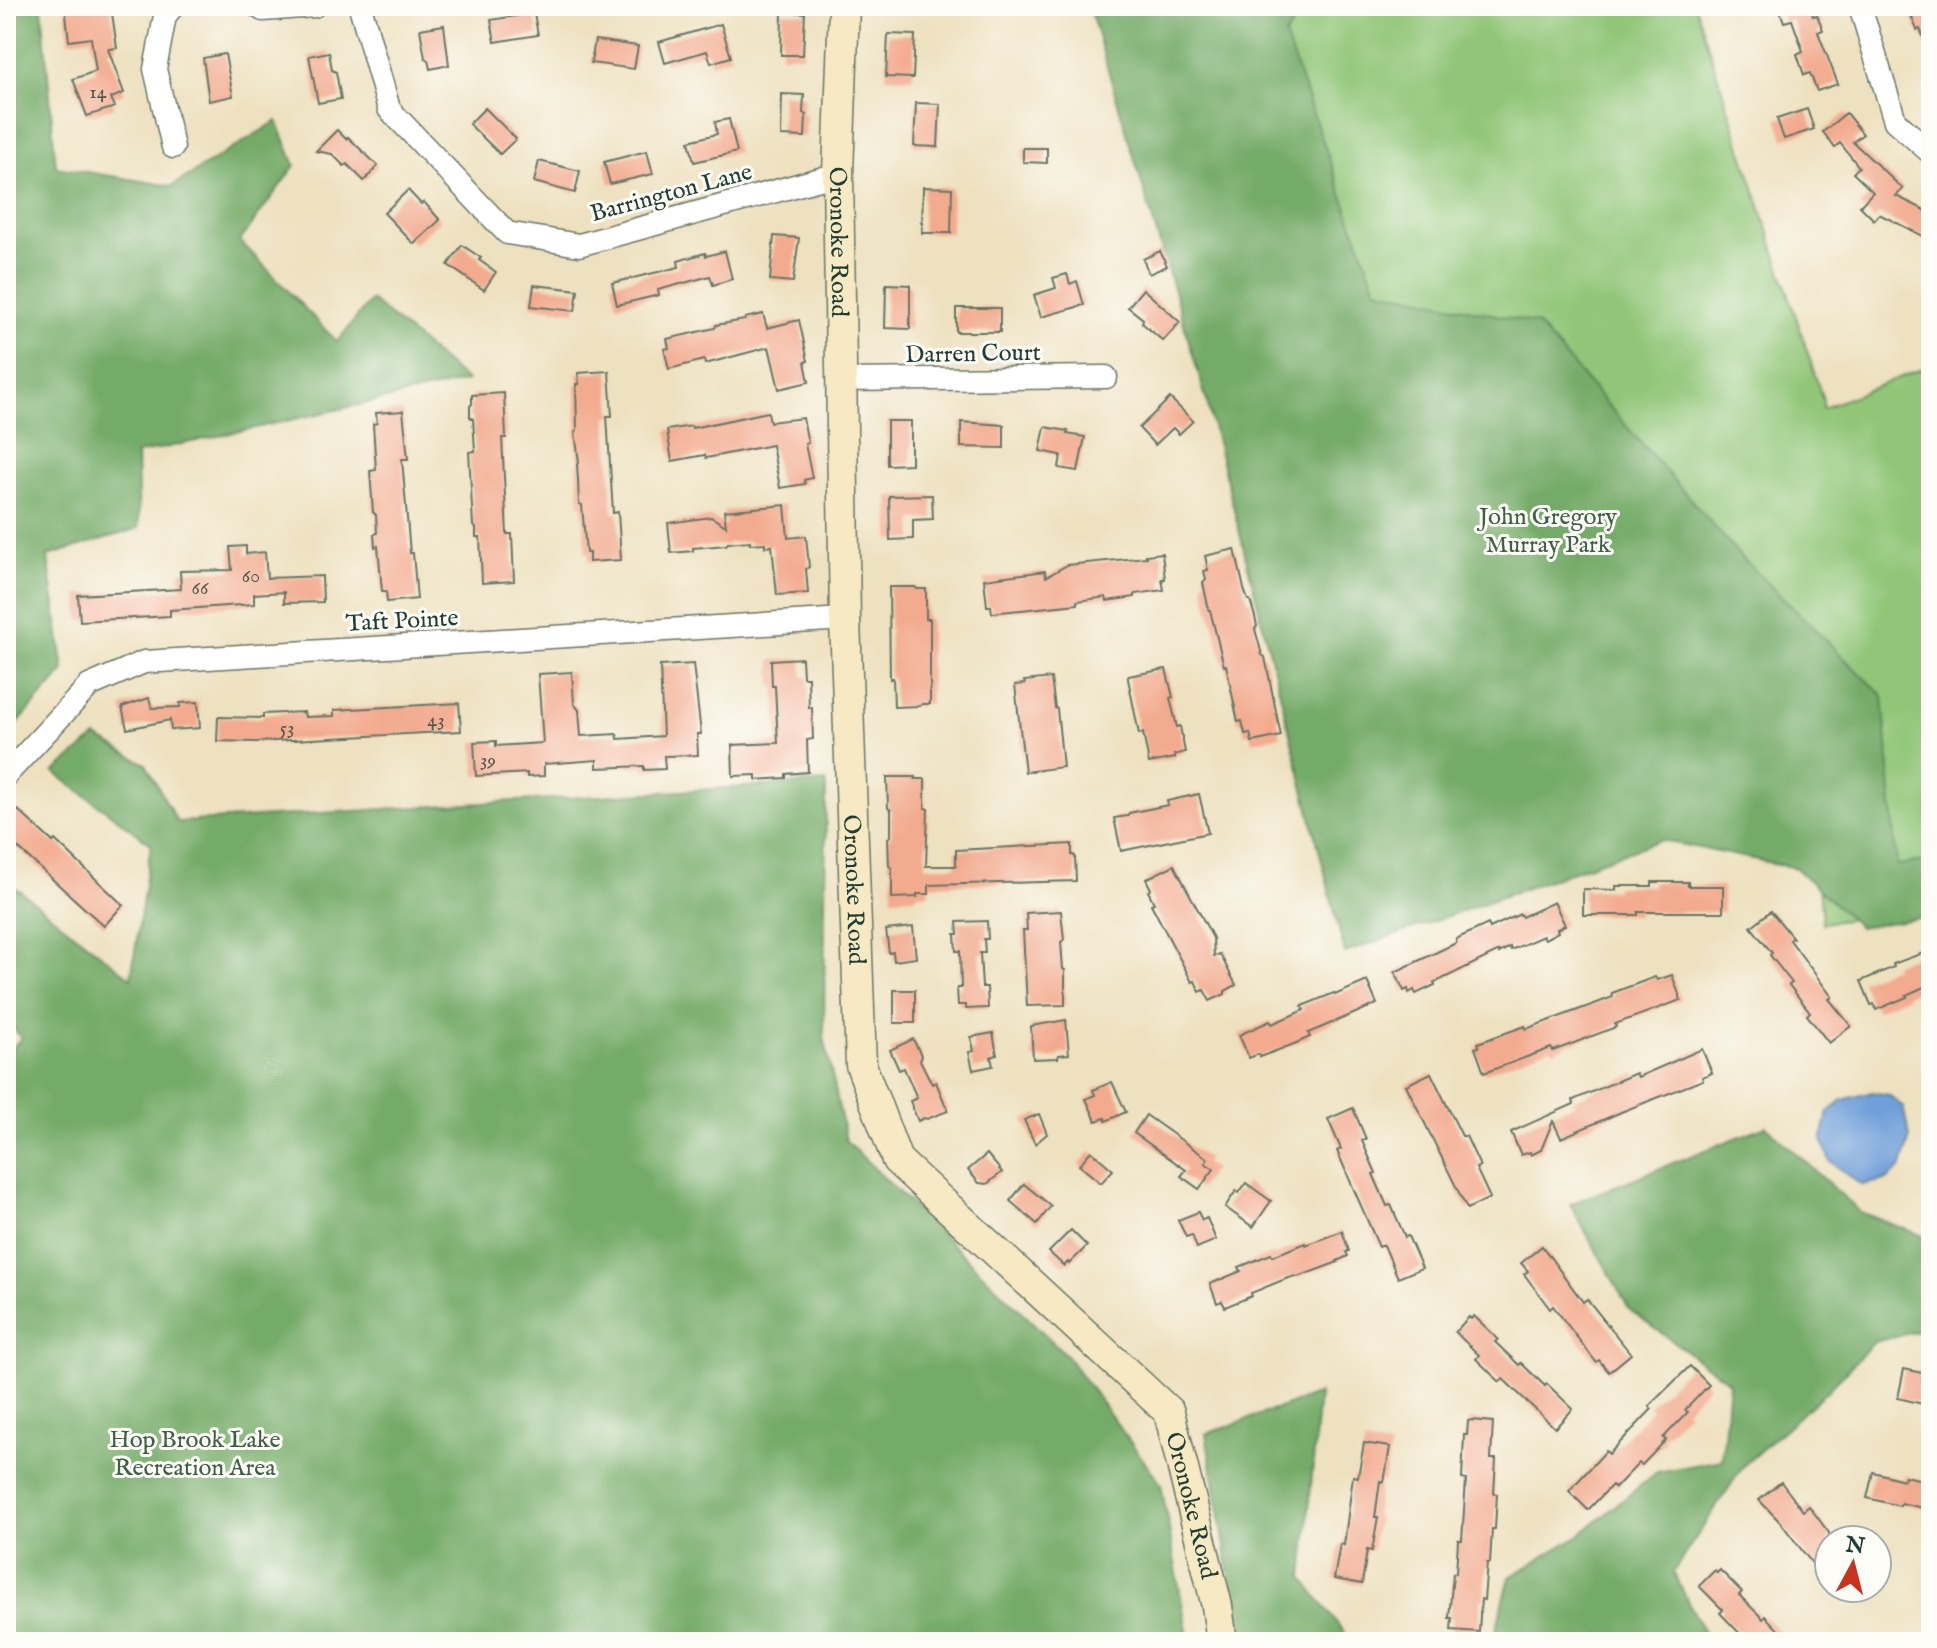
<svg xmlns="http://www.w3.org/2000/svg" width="1937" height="1648" font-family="'IM FELL English',serif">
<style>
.green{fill:#91c678;stroke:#588256;stroke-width:2}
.forest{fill:#74ab68;stroke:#4a744e;stroke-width:2}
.water{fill:#6f9fd9;stroke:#476e86;stroke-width:2}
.building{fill:#f3ab8f}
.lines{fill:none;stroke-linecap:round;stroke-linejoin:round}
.street-casing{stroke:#677665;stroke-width:25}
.secondary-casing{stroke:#677665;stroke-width:33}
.street{stroke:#fff;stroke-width:22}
.secondary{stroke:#f7e9c3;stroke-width:30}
.labels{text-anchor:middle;stroke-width:6;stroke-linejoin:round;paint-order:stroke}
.number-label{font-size:20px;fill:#54584b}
.street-label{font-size:24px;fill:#1f3d34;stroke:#fdfcf7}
.park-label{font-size:24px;fill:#3c5f45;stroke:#fdfcf7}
</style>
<rect width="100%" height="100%" fill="#fdfcf7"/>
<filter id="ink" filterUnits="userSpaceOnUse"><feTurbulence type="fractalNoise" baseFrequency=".0125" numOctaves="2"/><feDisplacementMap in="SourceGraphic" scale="16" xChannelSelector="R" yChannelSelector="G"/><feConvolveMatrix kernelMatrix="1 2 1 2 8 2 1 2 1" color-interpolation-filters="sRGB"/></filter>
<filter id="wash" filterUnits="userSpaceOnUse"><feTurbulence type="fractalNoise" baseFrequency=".006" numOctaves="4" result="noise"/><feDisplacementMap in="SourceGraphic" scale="32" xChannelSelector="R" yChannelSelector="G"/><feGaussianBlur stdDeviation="1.8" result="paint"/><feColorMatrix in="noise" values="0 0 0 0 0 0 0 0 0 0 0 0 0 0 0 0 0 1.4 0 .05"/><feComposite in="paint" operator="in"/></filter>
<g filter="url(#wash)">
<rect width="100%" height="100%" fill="#eee1c0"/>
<path class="green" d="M1109,6H1695L1823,400V408L1931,365V909L1822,923L1808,740L1345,953Z"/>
<g class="forest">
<path d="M6,6H42L56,167L172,186L277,121L295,165L240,241L337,342L371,300L467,381L137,454L139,528L48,556L64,671L6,737Z"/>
<path d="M1089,6H1305L1285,36L1376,289L1537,324L1740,556L1883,696L1897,865L1931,860V917L1859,927L1796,868L1660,840L1345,953L1207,402Z"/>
<path d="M96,737L146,764L177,822L826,782L824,1037L846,1141L1067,1356L1161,1484L1189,1642H6V1055L21,1038L6,1019V880L131,978L151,844L54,772Z"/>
<path d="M1766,1126L1860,1212L1931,1239V1328L1874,1342L1828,1390L1744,1465L1673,1572L1709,1642H1493L1510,1577L1580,1535L1657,1472L1722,1460L1729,1382L1630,1310L1570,1204Z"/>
<path d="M1319,1394L1303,1578L1351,1642H1241L1206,1434Z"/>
</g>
<path class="water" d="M1872,1092L1889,1095L1903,1107L1910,1137L1901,1168L1887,1180L1861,1185L1830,1161L1822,1140L1828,1112L1843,1100Z"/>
<g id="blocks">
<g class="building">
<path d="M65,6H111L117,48L108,49L124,93L111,98L115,107L87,116L73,79L96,71L91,38L69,41Z"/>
<path d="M1778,6H1823L1812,12L1813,16L1817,15L1823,30L1818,32L1838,84L1817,91L1810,73L1804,75L1797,54L1803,51L1792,20L1784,22Z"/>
<path d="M1907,6H1931V55L1920,29L1917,30Z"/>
<path d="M782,12L805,13L803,55H781Z"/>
<path d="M534,13L538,35L495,42L491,20Z"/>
<path d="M721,24L731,57L711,63L707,51L665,63L659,42Z"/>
<path d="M444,25L449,65L430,69L428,60L425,58L420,29Z"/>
<path d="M888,34L915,35L913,78L886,77Z"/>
<path d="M595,40L638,46L634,69L591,63Z"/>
<path d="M329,52L332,70L336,72L341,99L318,103L309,56Z"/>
<path d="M225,54L233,96L209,101L203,58Z"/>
<path d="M782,94L804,95L803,113L806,115L805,137L781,136Z"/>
<path d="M916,103L940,104L938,147L914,146Z"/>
<path d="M485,108L516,139L500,154L469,124Z"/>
<path d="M1807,109L1814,129L1784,139L1777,119Z"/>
<path d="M1846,113L1863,134L1853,142L1903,189L1896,196L1931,213V240L1879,214L1874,220L1860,206L1873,192L1853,173L1859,167L1840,143L1835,147L1823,132Z"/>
<path d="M729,119L737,152L694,162L689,141L717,134L715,122Z"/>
<path d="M337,130L346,139L348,137L378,166L364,181L347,164L344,166L332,154L316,151Z"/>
<path d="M1023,148H1047V163L1023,162Z"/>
<path d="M647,151L653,174L610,184L604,162Z"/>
<path d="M539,161L580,171L575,193L534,182Z"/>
<path d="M923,187L952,188L951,233H922Z"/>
<path d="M408,190L421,204L424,202L440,220L414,244L384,213Z"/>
<path d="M774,236L799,238L793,282L770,280Z"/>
<path d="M462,245L481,258L479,260L496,272L484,290L448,265Z"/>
<path d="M725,251L732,279L713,285L710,276L658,290L659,295L617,305L612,283L679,267L678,261L705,253L706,256Z"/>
<path d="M1160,251L1167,266L1149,274L1143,259Z"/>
<path d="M1067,274L1070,284L1077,281L1084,305L1041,317L1034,295L1056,288L1053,278Z"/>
<path d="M886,284L910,285V329L885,328Z"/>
<path d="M534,285L578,290L575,311L531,306Z"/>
<path d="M1143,289L1180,322L1163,341L1142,323L1143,319L1128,307Z"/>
<rect x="956" y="308" width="44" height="24"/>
<path d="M763,314L767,328L799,320L808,361L805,362L809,382L779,389L769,347L705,364L704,360L669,369L664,349L669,348L667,339L715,328L716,325L745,320V318Z"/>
<path d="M609,371L612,416H607L613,513L618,512L621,560L589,562V553H586L582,505L579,504L578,480L577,464L579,462L575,432L577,430L576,384H579L578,373Z"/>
<path d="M504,393L506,438H502L507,534H512L514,581L482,583L480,537H476V528L473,526L469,452L475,451L473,419L470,417V406L472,404V395Z"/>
<path d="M1170,398L1193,421L1179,434L1173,428L1155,445L1139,428Z"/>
<path d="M403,411L408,459H402L410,553H413L417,599L387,602L386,591H382L378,546L375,547L374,535L377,533L376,515L373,512L370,471L376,470L373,424L377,423L376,413Z"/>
<path d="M768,412L770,422L803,418L808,443L805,444L812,478L804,480L805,484L780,488L772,445L706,458L705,455L672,461L667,430L691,426L692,428Z"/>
<path d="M887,421H911V464L887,465Z"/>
<path d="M961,422L1004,425V448L961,447Z"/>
<path d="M1045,427L1068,431L1067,434L1085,437L1078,471L1059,468L1061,455L1040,451Z"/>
<path d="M932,495L933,519L913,520V539L890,540L889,496Z"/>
<path d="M785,505L788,538L806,536L809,567L806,569L808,593L777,595L772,546L765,547V543L750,544V541L728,543L726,545L693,548V551L671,553L668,523L711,517L726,526L724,511Z"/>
<path d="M246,546V554L265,552L267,578L322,576L323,602L284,603V592L254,594V604L170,610V616L80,621L78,595L181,589L180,571L232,570L230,547Z"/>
<path d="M1235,549L1244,589L1248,600H1250L1255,617L1257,626L1255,629L1262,655L1265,657L1281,736L1252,742L1250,733L1245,734L1242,721L1238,722L1226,665L1224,666L1210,610H1209L1203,583L1206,580L1204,571L1208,570L1205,556Z"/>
<path d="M1162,553L1165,579H1162L1164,590L1135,594V597L1107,601L1106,597L1077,601V604L992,613L991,606H987L984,579L1045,571L1046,577L1067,565L1147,557L1146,555Z"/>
<path d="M889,587H915L917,589H926V619H930V704H922L920,706L894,707L893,678L890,679Z"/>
<path d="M802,658L803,677H808L809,708H812L813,739L807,740L808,772L786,774V778L756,780V775L733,776L732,745L778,743L775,686H772L771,660Z"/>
<path d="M693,664L701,734H697L698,755L664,756L665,769L644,770V766L597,768V760L544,764V776L527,777V773L476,776L474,742L496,741V746L543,743L538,674L572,672L574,704L579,710L581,736L617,734L618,739L663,736L660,666Z"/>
<path d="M1166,669L1173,697L1170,698L1177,727L1180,726L1185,752L1174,755L1175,758L1149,763L1143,733L1139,734L1128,679V676Z"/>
<path d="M1051,678L1055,708L1057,709L1063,767L1025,772L1015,685L1025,684L1024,681Z"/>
<path d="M149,698L152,708L180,707V703L198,702L200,728L171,730L170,720L127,729L122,707Z"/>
<path d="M459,703L461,731L256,742L217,741L218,717L263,718V714L304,712L305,717L334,716V710Z"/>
<path d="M887,777H915V779H925V808L928,809L926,866H956V850L1072,844V855L1075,856L1076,881L929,885V894H917V897L892,898V868L889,866L888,838L891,836V810L888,808Z"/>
<path d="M1199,794L1208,833L1121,851L1114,818L1127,816L1129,813L1168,805L1167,801Z"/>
<path d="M18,810L53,842L55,840L123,905L104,926L6,837V823Z"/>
<path d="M1174,865L1213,938L1214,956L1220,954L1236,985L1225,991V994L1210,1001L1204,990L1200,992L1195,981L1192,982L1151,904L1154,903L1148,891L1151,889L1146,879Z"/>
<path d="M1652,882H1688V886H1723V912H1638V915H1583V889L1616,890V886H1652Z"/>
<path d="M1554,902L1565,925L1557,929L1558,932L1545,939L1543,936L1511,950L1510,947L1499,953V951L1434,983L1435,985L1416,994L1414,990L1409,993L1408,989L1404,991L1395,972L1456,943V939L1488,924L1490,928L1520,914L1522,917Z"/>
<path d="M1061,911L1064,940L1061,942L1063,969L1065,970V1005L1027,1006L1023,930H1027L1026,913Z"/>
<path d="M1771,911L1793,938L1790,940L1832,997L1829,999L1851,1026L1829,1043L1807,1015L1810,1012L1789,985L1792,983L1770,955L1772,953L1751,927Z"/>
<path d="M987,921L988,939H984L985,953H980L982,987H987L988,1008L966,1009V1005H958L957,988H961L960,951H956L955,934H958L957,922Z"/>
<path d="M913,927L916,958L894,961L893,952L889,953L886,930Z"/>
<path d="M1923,953L1925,957L1931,954V984L1906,995L1907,997L1876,1010L1874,1004L1871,1005L1861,981L1894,967L1893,964Z"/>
<path d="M1672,975L1681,1000L1615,1024L1616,1027L1553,1051L1551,1048L1484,1073L1475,1048L1479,1047L1478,1043L1525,1026L1526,1029L1597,1003L1613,997L1612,993L1655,977L1657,980Z"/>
<path d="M1367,981L1377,1004L1308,1033L1310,1037L1294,1044L1260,1057L1259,1054L1249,1058L1239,1035L1270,1021L1272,1024L1304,1010L1302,1006L1334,993L1335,995Z"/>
<rect x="894" y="990" width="21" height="33"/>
<path d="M1066,1020L1069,1054L1059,1055L1058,1058L1033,1059L1031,1026Z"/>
<path d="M993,1033L997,1055L991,1057L993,1066L973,1070L969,1052L974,1051L971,1037Z"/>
<path d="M913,1039L922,1057L920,1060L932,1084L936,1082L948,1111L927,1119L924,1118L918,1121L910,1101L917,1098L904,1068L899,1070L890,1050Z"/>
<path d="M1702,1049L1712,1073L1702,1077L1703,1080L1621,1112L1561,1138L1553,1121L1541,1150L1531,1155L1530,1152L1521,1155L1511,1132L1574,1104L1573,1100L1636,1073L1638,1077Z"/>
<path d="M1431,1073L1462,1136H1466L1480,1166L1476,1168L1490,1198L1467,1209L1406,1085Z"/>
<path d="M1112,1082L1126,1112L1106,1121L1105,1118L1096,1121L1086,1099L1095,1095L1093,1090Z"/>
<path d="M1353,1108L1366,1139L1362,1141L1376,1173L1373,1174L1387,1206L1391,1205L1405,1237L1408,1236L1422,1268L1398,1278L1384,1245L1379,1247L1337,1151L1341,1149L1328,1119Z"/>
<path d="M1039,1114L1047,1134L1035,1144L1024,1120Z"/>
<path d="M1146,1115L1208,1159L1205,1163L1214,1169L1199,1189L1181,1176L1186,1170L1134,1133Z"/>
<path d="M1091,1151L1113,1170L1101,1183L1079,1165Z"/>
<path d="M987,1154L1002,1172L987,1184L979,1183L968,1170Z"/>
<path d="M1246,1183L1271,1201L1253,1227L1225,1207L1236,1191L1239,1193Z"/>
<path d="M1024,1184L1051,1206L1037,1224L1010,1201Z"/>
<path d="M1198,1212L1202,1220L1207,1218L1216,1240L1197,1248L1192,1235L1186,1237L1178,1220Z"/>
<path d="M1071,1230L1087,1246L1069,1264L1068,1262L1064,1266L1049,1252Z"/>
<path d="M1342,1231L1349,1251L1346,1252L1348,1256L1337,1261L1338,1262L1298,1277L1295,1276L1283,1280L1251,1293L1252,1296L1225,1307L1222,1301L1217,1303L1210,1284L1241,1271L1239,1267L1271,1254L1273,1256L1305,1243L1306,1245Z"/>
<path d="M1542,1246L1583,1302L1587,1299L1631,1354L1609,1372L1599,1360L1596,1362L1553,1306L1550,1309L1524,1274L1528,1271L1521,1263Z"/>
<path d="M1474,1316L1498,1339L1495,1342L1519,1365L1521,1363L1545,1386L1547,1384L1573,1409L1555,1428L1503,1379L1500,1382L1476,1359L1479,1355L1455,1332L1469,1317L1471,1319Z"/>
<path d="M1690,1366L1709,1385L1685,1410L1688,1412L1663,1438L1666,1440L1642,1465L1639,1463L1615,1488L1612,1485L1588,1510L1569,1491L1606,1451L1609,1454L1652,1409L1649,1406Z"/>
<path d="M1904,1369L1931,1375V1406L1898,1398Z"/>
<path d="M1472,1420L1493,1422L1491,1459H1496L1494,1494H1497L1495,1529H1492L1490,1563H1487L1484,1600L1481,1599L1479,1632L1451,1630L1452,1618H1449L1453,1573H1456L1458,1540H1462L1466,1480L1462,1479L1464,1435H1467L1468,1421Z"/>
<path d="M1364,1443L1390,1447L1384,1482L1380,1481L1375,1517H1378L1372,1551L1367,1550L1362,1584L1334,1579L1340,1544L1344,1545L1353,1476L1358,1477Z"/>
<path d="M1873,1472L1904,1480L1905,1476L1931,1482V1510L1901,1503L1900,1506L1867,1498Z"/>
<path d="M1781,1482L1803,1511L1809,1506L1829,1533V1575L1820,1562L1814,1566L1781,1523L1759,1500Z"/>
<path d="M1715,1570L1717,1573L1720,1570L1742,1592L1739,1595L1763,1619L1765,1616L1790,1642H1748L1720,1613L1723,1610L1699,1586Z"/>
</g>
</g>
</g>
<g filter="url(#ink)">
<use href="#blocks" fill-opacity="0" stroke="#677665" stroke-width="2"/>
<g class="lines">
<defs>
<g id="street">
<path d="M257,6L263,10L314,6"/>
<path d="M360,6L389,109L507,233L579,245L838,174"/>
<path d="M1860,6L1895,121L1931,153"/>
<path d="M173,147L155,69L165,16L173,6"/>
<path d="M841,380L1106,377"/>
<path d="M6,775L89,686L144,662L845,619"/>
</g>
<g id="secondary">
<path id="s1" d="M844,6L838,174L845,619L861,1065L897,1160L1169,1412L1217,1606L1222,1642"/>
</g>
</defs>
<use href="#street" class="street-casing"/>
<use href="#secondary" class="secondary-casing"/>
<use href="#street" class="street"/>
<use href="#secondary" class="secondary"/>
</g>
</g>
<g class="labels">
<g class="number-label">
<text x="98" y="98">14</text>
<text x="251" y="582">60</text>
<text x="200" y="594">66</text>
<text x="436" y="726">43</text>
<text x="287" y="734">53</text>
<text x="488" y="766">39</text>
</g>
<g class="street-label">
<text transform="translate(671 192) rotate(-15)" y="8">Barrington Lane</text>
<text dy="8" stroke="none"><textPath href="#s1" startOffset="236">Oronoke Road</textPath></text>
<text transform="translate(973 353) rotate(-1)" y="8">Darren Court</text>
<text transform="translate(402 620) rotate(-3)" y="8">Taft Pointe</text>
<text dy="8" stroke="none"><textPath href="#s1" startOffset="884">Oronoke Road</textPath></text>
<text dy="8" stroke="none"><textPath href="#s1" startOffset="1628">Oronoke Road</textPath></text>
</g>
<g class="park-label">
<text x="1548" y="524">John Gregory<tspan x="1548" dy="28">Murray Park</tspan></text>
<text x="195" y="1447">Hop Brook Lake<tspan x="195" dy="28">Recreation Area</tspan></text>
</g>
</g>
<rect width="1937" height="1648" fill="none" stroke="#fdfcf7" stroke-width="32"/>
<g transform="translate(1853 1564) rotate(7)"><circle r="38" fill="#fdfcf7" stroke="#a4b0a9" stroke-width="2"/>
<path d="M0-6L14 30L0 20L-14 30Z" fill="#c8321e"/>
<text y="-12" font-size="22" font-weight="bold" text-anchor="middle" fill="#1f3d34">N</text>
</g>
</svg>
